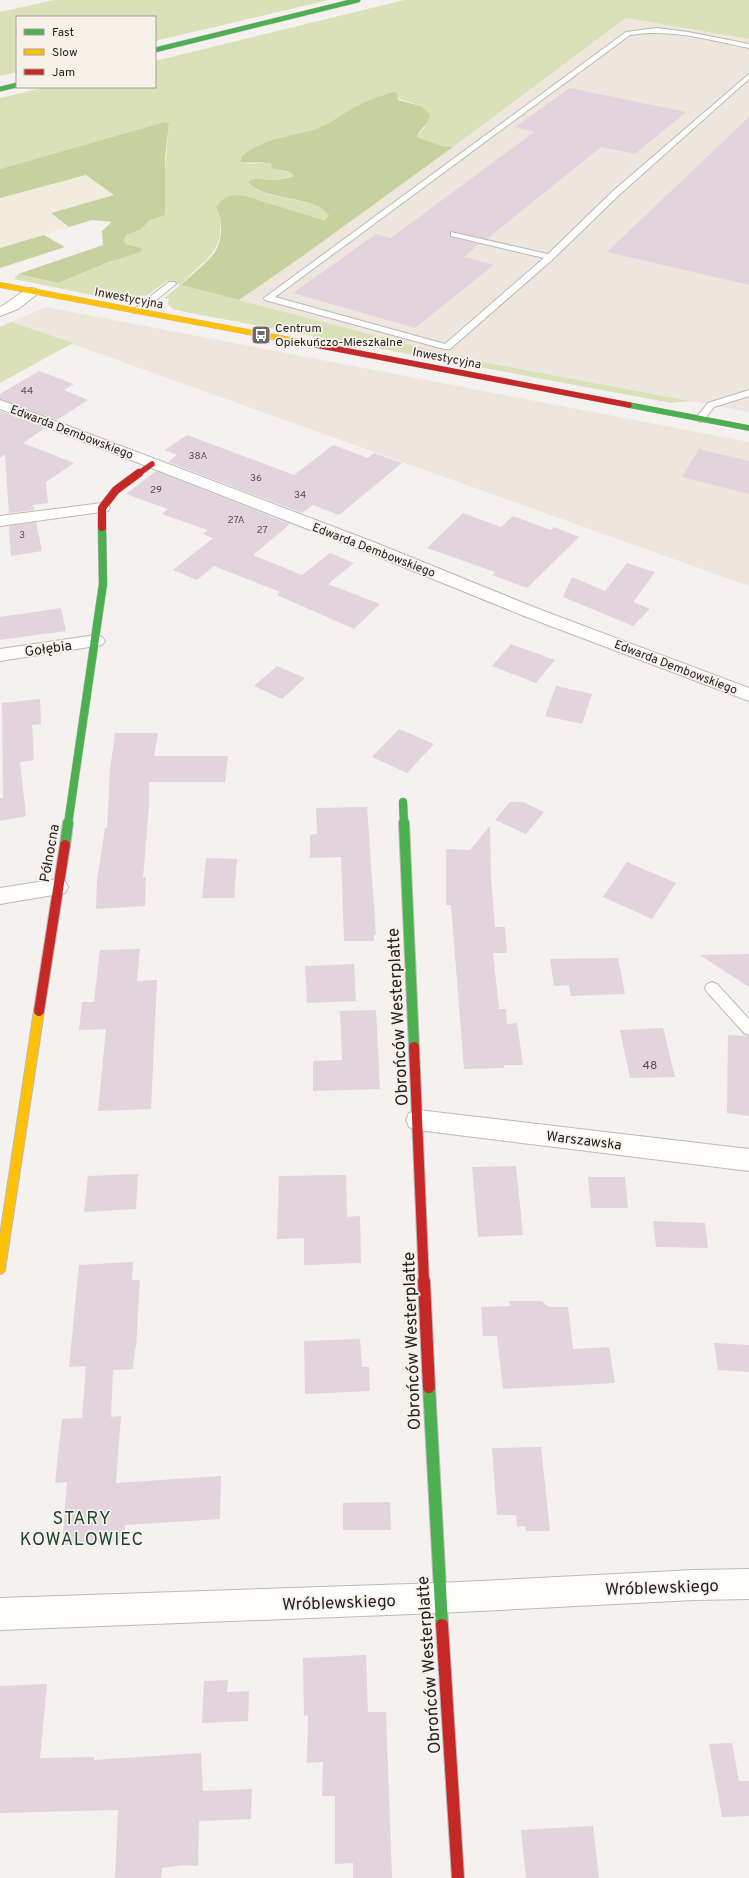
<svg xmlns="http://www.w3.org/2000/svg" width="749" height="1878" font-family="Overpass,sans-serif">
<style>
.commercial{fill:#f4ebdf}
.built{fill:#eee6dd}
.green{fill:#dae1b9}
.forest{fill:#c7d19f}
.building{fill:#e3d3dd}
.lines{fill:none;stroke-linecap:round;stroke-linejoin:round}
.lane-casing{stroke:#bcb9b7;stroke-width:2}
.street-casing{stroke:#bcb9b7;stroke-width:2}
.fast-far4-casing{stroke:#bcb9b7;stroke-width:5.5}
.fast-far3-casing{stroke:#bcb9b7;stroke-width:6}
.fast-far2-casing{stroke:#bcb9b7;stroke-width:9}
.fast-far1-casing{stroke:#bcb9b7;stroke-width:12}
.fast-casing{stroke:#bcb9b7;stroke-width:14}
.slow-far1-casing{stroke:#bcb9b7;stroke-width:6}
.slow-casing{stroke:#bcb9b7;stroke-width:12}
.jam-far3-casing{stroke:#bcb9b7;stroke-width:6}
.jam-far2-casing{stroke:#bcb9b7;stroke-width:9}
.jam-far1-casing{stroke:#bcb9b7;stroke-width:12}
.jam-casing{stroke:#bcb9b7;stroke-width:14}
.lane{fill:#fdfdfc;fill-rule:evenodd}
.street{fill:#fdfdfc;fill-rule:evenodd}
.fast-far4{stroke:#4caf50;stroke-width:4.5}
.fast-far3{stroke:#4caf50;stroke-width:5.5}
.fast-far2{stroke:#4caf50;stroke-width:8}
.fast-far1{stroke:#4caf50;stroke-width:10}
.fast{stroke:#4caf50;stroke-width:12}
.slow-far1{stroke:#ffc107;stroke-width:5.5}
.slow{stroke:#ffc107;stroke-width:10}
.jam-far3{stroke:#c62828;stroke-width:5.5}
.jam-far2{stroke:#c62828;stroke-width:8}
.jam-far1{stroke:#c62828;stroke-width:10}
.jam{stroke:#c62828;stroke-width:12}
.labels{text-anchor:middle;stroke-width:3.5;stroke-linejoin:round;paint-order:stroke}
.far-number-label{font-size:10px;fill:#544f4f}
.far-street-label{font-size:12px;fill:#252320;stroke:#f8f1ea}
.far-poi-label{font-size:12px;fill:#252320;stroke:#f8f1ea;text-anchor:start}
.number-label{font-size:12px;fill:#544f4f}
.street-label{font-size:14px;fill:#252320;stroke:#f8f1ea}
.near-street-label{font-size:17px;fill:#252320;stroke:#f8f1ea}
.near-neighbourhood-label{font-size:18px;letter-spacing:1px;fill:#194632;stroke:#f8f1ea}
</style>
<rect width="100%" height="100%" fill="#f4f1ee"/>
<path class="commercial" d="M87,175L115,195L51,213L69,227L0,248V198Z"/>
<g class="built">
<path d="M626,18L749,39V412L462,358L239,300L300,258L453,147Z"/>
<path d="M46,307L749,442V586L11,322Z"/>
</g>
<g class="green">
<path d="M54,0H329L155,41V17H17V72L0,76V12Z"/>
<path d="M404,0H749V39L626,18L453,147L442,146L417,137L418,134L425,127L421,106L385,94C374,99 361,103 351,110C340,116 331,124 318,128C290,138 265,136 241,157V162L251,164L266,162L282,171L290,172L295,176C287,177 280,179 273,180C264,181 255,176 248,182C267,204 316,195 329,216L324,220L245,196L216,207C221,215 221,221 220,231C219,257 196,266 181,285L462,358L690,401L671,403L185,312L173,309L168,304L169,299L164,298L180,285L167,281L146,296C139,294 126,300 116,300L14,279L18,274L58,283L109,262L141,252L142,248L126,244L124,240L126,235L140,230L150,220L161,215L169,123L164,122L0,169V98L46,87H155V61Z"/>
<path d="M11,322L73,343L0,383V327Z"/>
</g>
<g class="forest">
<path d="M393,92L397,93L398,100L421,106L430,115C428,125 419,129 417,137L442,146L453,147L300,258L239,300L181,285C190,276 208,262 215,252C223,239 223,219 216,207C225,195 230,195 245,196L324,220L329,216C317,195 267,203 248,182C255,176 263,180 271,180C278,180 288,178 294,176L290,172L272,168L271,164C262,160 251,164 241,162V157C265,136 289,138 318,128C330,124 339,116 350,110C363,102 379,96 393,92Z"/>
<path d="M164,122L169,123L165,158V215L150,220L140,230L126,235L124,240L126,244L142,248L141,252L109,262L58,283L18,274L103,245L102,231L112,222L92,220L69,227L51,213L114,195L86,175L0,198V169Z"/>
<path d="M44,235L65,247L0,268V248Z"/>
</g>
<g class="building">
<path d="M570,88L686,112L635,154L601,147L487,239L450,231L451,237L479,244L464,257L494,265L415,328L293,293L376,234L391,238L534,132L515,127Z"/>
<path d="M749,117V285L607,252Z"/>
<path d="M39,371L74,384L64,390L88,400L57,420L0,399V394Z"/>
<path d="M0,411L45,428L23,443L74,463L46,482L48,503L33,505L34,510L9,513L5,454L0,458Z"/>
<path d="M187,435L294,475L333,445L368,458L374,453L402,463L339,515L313,505L302,513L168,462L177,455L165,450Z"/>
<path d="M699,449L749,461V494L682,477Z"/>
<path d="M156,471L290,524L253,555L302,575L330,553L354,563L328,584L380,604L354,629L277,595L280,592L214,566L197,580L173,570L213,538L203,534L208,530L162,514L168,509L126,494Z"/>
<path d="M463,513L501,527L513,516L551,530L554,527L579,537L527,588L492,575L495,572L427,548Z"/>
<path d="M36,522L42,551L11,556L9,526Z"/>
<path d="M627,563L655,572L633,602L650,609L633,626L563,597L572,577L605,591Z"/>
<path d="M61,608L66,631L0,640V617Z"/>
<path d="M511,644L555,660L536,683L492,666Z"/>
<path d="M277,666L305,678L282,699L254,686Z"/>
<path d="M556,686L592,694L582,724L545,716Z"/>
<path d="M40,699L41,724L32,725L34,760L20,762L26,816L0,821V798H3L2,703Z"/>
<path d="M399,729L434,744L407,773L372,757Z"/>
<path d="M115,733H158L154,756H228L225,782H149V805L143,878L146,877L145,906L96,909L97,881L105,828H107L110,770Z"/>
<path d="M510,802H523L544,812L526,834L495,820Z"/>
<path d="M367,807L376,935H374V941H344L341,857L310,858V835L317,834L316,808Z"/>
<path d="M490,826L491,878L495,927H505L507,953H493L499,1009H506L507,1024L517,1023L523,1065H504V1068L464,1069L451,905H446V849L470,850Z"/>
<path d="M206,858L237,859L234,898H202Z"/>
<path d="M627,862L676,883L652,919L603,897Z"/>
<path d="M140,949L137,981L157,980L151,1109L98,1111L106,1029L79,1030L82,1002H94L100,950Z"/>
<path d="M749,954V987L700,955Z"/>
<path d="M618,958L625,994L571,996L569,985L554,986L550,959Z"/>
<path d="M354,964L356,1001L307,1003L305,966Z"/>
<path d="M376,1010L380,1089L313,1091V1061L342,1060L340,1011Z"/>
<path d="M663,1028L675,1077L630,1078L620,1030Z"/>
<path d="M728,1035L749,1036V1116L727,1113Z"/>
<path d="M516,1166L523,1235L478,1237L472,1167Z"/>
<path d="M138,1174L136,1209L84,1212L88,1176Z"/>
<path d="M346,1175L347,1217L360,1216L361,1263L304,1265V1238L277,1239L279,1176Z"/>
<path d="M588,1177H625L628,1208H591Z"/>
<path d="M653,1221L705,1223L708,1248L656,1247Z"/>
<path d="M133,1262L132,1280H140L136,1348L135,1349L133,1369L113,1370L111,1417L121,1416L116,1483L221,1476L220,1519L125,1525L124,1541L62,1545L67,1482L55,1483L62,1419L82,1418L86,1366L69,1367L79,1265Z"/>
<path d="M509,1301H542L547,1306L551,1307H568L573,1349L609,1347L615,1383L503,1389L497,1336H483L481,1307L510,1306Z"/>
<path d="M360,1339L362,1367H369L370,1391L305,1394L304,1341Z"/>
<path d="M714,1343L749,1345V1372L718,1370Z"/>
<path d="M541,1447L550,1531H526L525,1526L517,1527L516,1515H497L492,1448Z"/>
<path d="M390,1502L391,1530H343V1503Z"/>
<path d="M366,1655L368,1712H386L392,1878H353V1863L335,1864V1796H322L323,1762L307,1763L308,1715L304,1716L303,1658Z"/>
<path d="M228,1680L227,1692L249,1691L248,1721L202,1723L204,1681Z"/>
<path d="M47,1684L40,1758L94,1757V1760L201,1753L203,1791L252,1789L251,1819L199,1821L198,1866L183,1865L162,1868L161,1878H115L118,1810L0,1813V1686Z"/>
<path d="M732,1743L739,1781H749V1816L722,1817L709,1744Z"/>
<path d="M593,1826L599,1878H526L521,1830Z"/>
</g>
<g class="lines">
<defs>
<g id="lane">
<path d="M657,28L688,32L749,44V48C710,40 670,28 630,35L275,297L445,344L544,258L451,236V232L548,254L613,191L749,74V79L619,195L553,259L450,349H444L265,300L264,298L626,32Z"/>
<path d="M169,282H175L176,284L140,313H134V309Z"/>
<path d="M749,390V396L714,407L703,421L700,422L695,419L708,403Z"/>
<path d="M712,982L717,984L749,1019V1035L744,1033L707,992L705,988L707,984Z"/>
</g>
<g id="street">
<path d="M31,288L36,289L38,292L36,295L18,309L0,316V307C11,302 20,291 31,288Z"/>
<path d="M0,400L376,543L536,608L749,688V701L524,616L364,551L0,409Z"/>
<path d="M102,503L108,505L110,508L108,511L0,526V516Z"/>
<path d="M96,635L102,637L105,641L102,645L0,661V649Z"/>
<path d="M57,879L65,881L68,887L65,893L0,904V888Z"/>
<path d="M418,1110L749,1149V1171L418,1130L409,1127L406,1120L409,1113Z"/>
<path d="M749,1569V1599L694,1600L439,1613L0,1630V1598L439,1583L694,1570Z"/>
</g>
<g id="fast-far4">
<path d="M155,50L358,0"/>
<path d="M0,89L17,85"/>
</g>
<path id="fast-far3" d="M629,405L749,428"/>
<g id="fast-far2">
<path d="M403,802L404,824"/>
<path d="M68,824L103,584L102,527"/>
</g>
<g id="fast-far1">
<path d="M404,823L414,1047"/>
<path d="M65,845L68,823"/>
</g>
<path id="fast" d="M429,1387L442,1625"/>
<path id="slow-far1" d="M0,285L306,343"/>
<path id="slow" d="M0,1269L39,1011"/>
<g id="jam-far3">
<path d="M306,343L629,405"/>
<path d="M138,474L152,464"/>
</g>
<path id="jam-far2" d="M102,527V508L116,490L139,473"/>
<g id="jam-far1">
<path d="M39,1011L65,845"/>
<path d="M414,1047L424,1282"/>
</g>
<g id="jam">
<path d="M424,1281L429,1387"/>
<path d="M442,1625L458,1878"/>
</g>
</defs>
<use href="#lane" class="lane-casing"/>
<use href="#street" class="street-casing"/>
<use href="#fast-far4" class="fast-far4-casing"/>
<use href="#fast-far3" class="fast-far3-casing"/>
<use href="#fast-far2" class="fast-far2-casing"/>
<use href="#fast-far1" class="fast-far1-casing"/>
<use href="#fast" class="fast-casing"/>
<use href="#slow-far1" class="slow-far1-casing"/>
<use href="#slow" class="slow-casing"/>
<use href="#jam-far3" class="jam-far3-casing"/>
<use href="#jam-far2" class="jam-far2-casing"/>
<use href="#jam-far1" class="jam-far1-casing"/>
<use href="#jam" class="jam-casing"/>
<use href="#lane" class="lane"/>
<use href="#street" class="street"/>
<use href="#fast-far4" class="fast-far4"/>
<use href="#fast-far3" class="fast-far3"/>
<use href="#fast-far2" class="fast-far2"/>
<use href="#fast-far1" class="fast-far1"/>
<use href="#fast" class="fast"/>
<use href="#slow-far1" class="slow-far1"/>
<use href="#slow" class="slow"/>
<use href="#jam-far3" class="jam-far3"/>
<use href="#jam-far2" class="jam-far2"/>
<use href="#jam-far1" class="jam-far1"/>
<use href="#jam" class="jam"/>
</g>
<defs>
<symbol id="bus-square" viewBox="-11 -11 22 22"><rect x="-9" y="-9" width="18" height="18" rx="4" fill="#6d6b68" stroke="#f8f1ea"/><path d="M-5-6H5V4H4V6H2V4H-2V6H-4V4H-5ZM-3.5-4V0h7V-4ZM-3.5 1.2v1.5H-2V1.2ZM2 1.2v1.5H3.5V1.2Z" fill="#fff"/></symbol>
</defs>
<g fill-rule="evenodd">
<use href="#bus-square" x="250" y="324" width="22" height="22"/>
</g>
<g class="labels">
<g class="far-number-label">
<text x="27" y="394">44</text>
<text x="198" y="459">38A</text>
<text x="256" y="481">36</text>
<text x="156" y="493">29</text>
<text x="300" y="498">34</text>
<text x="236" y="523">27A</text>
<text x="262" y="533">27</text>
<text x="22" y="538">3</text>
</g>
<g class="far-street-label">
<text transform="translate(129 298) rotate(11)" y="4">Inwestycyjna</text>
<text transform="translate(447 358) rotate(11)" y="4">Inwestycyjna</text>
<text transform="translate(72 432) rotate(21)" y="4">Edwarda Dembowskiego</text>
<text transform="translate(374 550) rotate(21)" y="4">Edwarda Dembowskiego</text>
<text transform="translate(676 667) rotate(21)" y="4">Edwarda Dembowskiego</text>
</g>
<g class="far-poi-label">
<text x="275" y="332">Centrum<tspan x="275" dy="14">Opiekuńczo-Mieszkalne</tspan></text>
</g>
<g class="number-label">
<text x="650" y="1069">48</text>
</g>
<g class="street-label">
<text transform="translate(48 648) rotate(-8)" y="5">Gołębia</text>
<text transform="translate(49 853) rotate(-80)" y="5">Północna</text>
<text transform="translate(584 1140) rotate(7)" y="5">Warszawska</text>
</g>
<g class="near-street-label">
<text transform="translate(397 1017) rotate(-93)" y="6">Obrońców Westerplatte</text>
<text transform="translate(411 1341) rotate(-92)" y="6">Obrońców Westerplatte</text>
<text transform="translate(662 1587) rotate(-2)" y="6">Wróblewskiego</text>
<text transform="translate(339 1602) rotate(-2)" y="6">Wróblewskiego</text>
<text transform="translate(428 1665) rotate(-94)" y="6">Obrońców Westerplatte</text>
</g>
<g class="near-neighbourhood-label">
<text x="82" y="1524">STARY<tspan x="82" dy="21">KOWALOWIEC</tspan></text>
</g>
</g>
<rect x="16" y="16" width="140" height="72" fill="#f8f1ea" stroke="#a49f99"/>
<rect x="24" y="29" width="20" height="6" fill="#4caf50" stroke="#a49f99"/>
<text x="52" y="36" font-size="12" fill="#252320">Fast</text>
<rect x="24" y="49" width="20" height="6" fill="#ffc107" stroke="#a49f99"/>
<text x="52" y="56" font-size="12" fill="#252320">Slow</text>
<rect x="24" y="69" width="20" height="6" fill="#c62828" stroke="#a49f99"/>
<text x="52" y="76" font-size="12" fill="#252320">Jam</text>
</svg>
